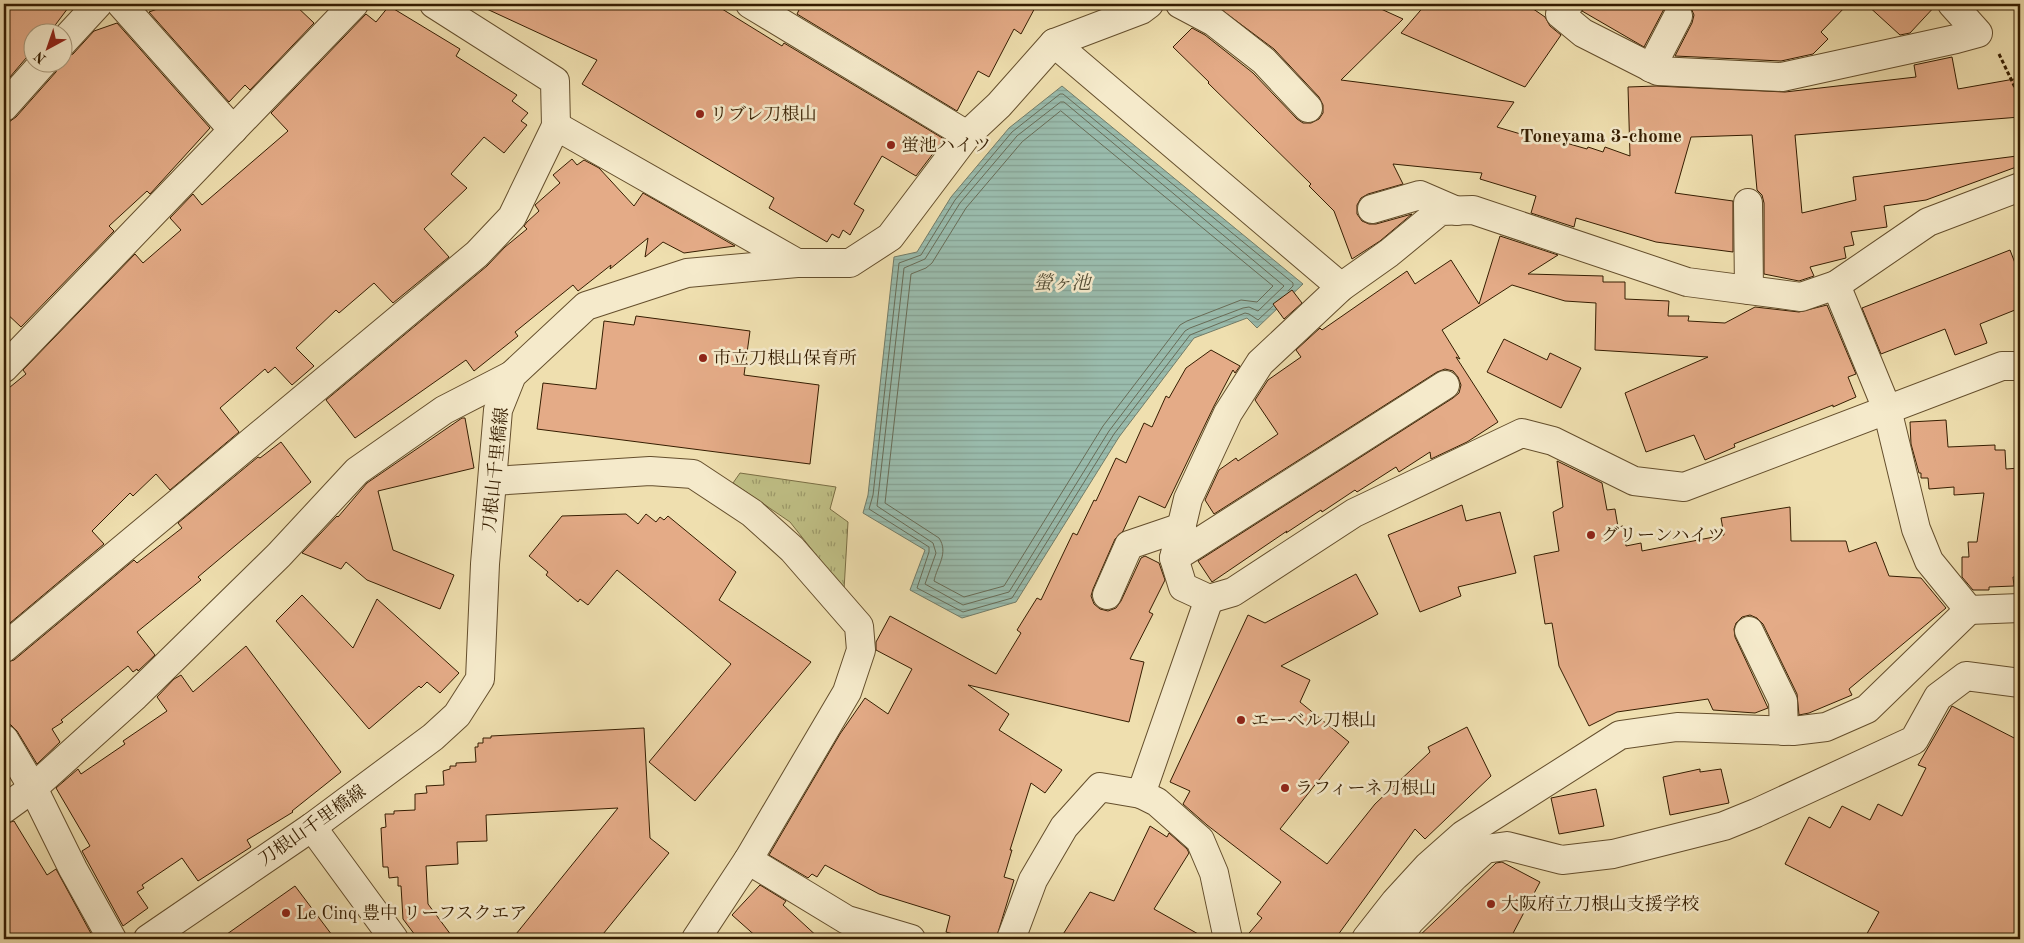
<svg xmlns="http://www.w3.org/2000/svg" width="2024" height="943" font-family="'Old Standard TT','Noto Serif JP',serif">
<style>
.grass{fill:url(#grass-tufts);stroke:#7a6e44}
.water{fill:url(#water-rules);stroke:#727c68}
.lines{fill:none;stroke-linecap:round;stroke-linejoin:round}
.shore{stroke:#686c57;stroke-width:1}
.building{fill:#e4ab87;stroke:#351d01}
.minor-casing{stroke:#644e2c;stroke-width:30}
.path{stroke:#351d01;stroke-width:3;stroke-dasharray:4 2.5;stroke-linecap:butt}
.minor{stroke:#f5eacb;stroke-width:28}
.poi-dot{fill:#8f2418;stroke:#f5eacb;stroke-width:2}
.labels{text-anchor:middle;stroke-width:5;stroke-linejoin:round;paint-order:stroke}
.poi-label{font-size:18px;fill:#351d01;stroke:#f5eacb;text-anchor:start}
.street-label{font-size:18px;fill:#351d01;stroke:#f5eacb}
.neighbourhood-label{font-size:19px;font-weight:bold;fill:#351d01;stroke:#f5eacb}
.water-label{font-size:19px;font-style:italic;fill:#534d35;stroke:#f5eacb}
</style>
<defs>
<pattern id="grass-tufts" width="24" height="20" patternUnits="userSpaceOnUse" patternTransform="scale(1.25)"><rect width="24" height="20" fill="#c0c086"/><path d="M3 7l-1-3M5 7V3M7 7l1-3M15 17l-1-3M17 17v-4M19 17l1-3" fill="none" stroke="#9d9b6b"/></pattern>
<pattern id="water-rules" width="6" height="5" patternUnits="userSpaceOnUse" patternTransform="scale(1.25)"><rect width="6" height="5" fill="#9abcad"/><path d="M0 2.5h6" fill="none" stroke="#85a193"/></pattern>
</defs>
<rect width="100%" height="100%" fill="#efdfaf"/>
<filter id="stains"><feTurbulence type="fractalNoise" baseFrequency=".004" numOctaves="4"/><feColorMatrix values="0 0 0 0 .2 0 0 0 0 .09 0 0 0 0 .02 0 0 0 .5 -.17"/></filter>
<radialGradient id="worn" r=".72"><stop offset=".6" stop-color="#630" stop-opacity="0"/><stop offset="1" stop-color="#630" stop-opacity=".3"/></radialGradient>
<path class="grass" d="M740,473L836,487L830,509L848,522L844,590L790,522L733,483Z"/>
<path class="water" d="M1062,86L1303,284L1257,328L1247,318L1194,338L1119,437L1016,602L962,618L910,590L925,550L863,513L868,495L894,257L917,252L951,197L1009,128Z"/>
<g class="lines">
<g class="shore">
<path d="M1061,102H1064L1284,286L1258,311L1249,307L1243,308L1190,328L1185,331L1109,431L1009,592L963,605L925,584L936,553L933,543L877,506L904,268L925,259L960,203L1017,136Z"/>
<path d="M1061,111L1273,286L1257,302L1241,300L1187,321L1180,325L1103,426L1004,586L964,597L934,581C937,566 949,553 939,538L885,503L911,274L926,268L932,263L966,208L1022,142Z"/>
<path d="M1273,306L1258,320L1249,314L1245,313L1190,335L1114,434L1012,598L963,612L917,588L929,552V547L869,509L873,495L899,263L921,255L955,200L1012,132L1060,94H1063L1293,283V286L1288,291"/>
</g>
</g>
<g class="building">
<path d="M4,4H71L50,32H32V51L4,84Z"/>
<path d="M171,4H294L314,23L250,90L245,85L229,102L149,12Z"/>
<path d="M476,4H714L782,46L784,43L944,139L916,176L882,156L854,204L864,210L850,235L843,230L839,238L832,234L827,242L769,208L774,198L582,84L597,60Z"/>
<path d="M802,4H1037L1021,34L1014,29L989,77L978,71L957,111L797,14Z"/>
<path d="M1216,4H1370L1403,19L1341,80L1514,102L1497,127L1551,143L1552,139L1587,149L1588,147L1603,152L1605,147L1630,156L1628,87L1656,86L1785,92L1916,77L1914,65L1952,57L1958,89L2020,78V117L1795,135L1802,213L1856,200L1853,177L2017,156L2019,166L1926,200L1884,206L1887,227L1851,232L1854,245L1844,247L1846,258L1810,267L1814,276L1799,281L1764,274V203L1762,195L1757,190L1752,135L1691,137L1675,193L1733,201V252L1656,242L1576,218L1574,227L1531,213L1536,196L1480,179L1482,173L1393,164L1403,184L1368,194L1361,198L1357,205V214L1362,221L1369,224H1376L1412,214L1380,241L1352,259L1334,211L1309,186L1311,184L1208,83L1209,82L1173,47L1192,28L1205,35L1253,73L1297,119L1303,123H1311L1319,119L1323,113V105L1319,97L1274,49L1215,5Z"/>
<path d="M1426,4H1526L1545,17L1550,26L1561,35L1525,87L1401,33Z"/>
<path d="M1584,4H1669L1664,9L1644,47L1582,11Z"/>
<path d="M1687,4H1848L1821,32L1828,39L1813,54L1781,61L1675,56L1692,23L1694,15L1691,8Z"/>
<path d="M1866,4H1937L1910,33L1900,35Z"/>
<path d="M389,6L460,49L456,56L517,95L512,101L528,113L521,121L527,125L504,153L484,137L451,174L467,188L424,229L449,257L393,303L374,283L339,313L336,310L296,348L314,366L292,385L275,367L268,373L265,369L220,408L239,432L170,490L156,474L133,496L130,493L92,531L104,544L4,628V392L26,374L23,370L135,254L143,263L181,230L170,218L193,194L202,205L288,131L271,113L366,14L376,22Z"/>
<path d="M117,23L210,128L150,194L147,191L109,226L114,231L21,327L4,311V122H9L16,117L56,72L59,62H62V58L73,54L94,31Z"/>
<path d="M572,159L577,165L584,160L599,168L634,206L643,193L735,246L684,253L663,242L645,257L648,238L610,269L611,265L578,291L573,285L515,332L518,336L474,371L466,360L355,438L326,400L487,266L505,247L527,229L524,226L527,222L539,211L535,205L560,183L553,175Z"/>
<path d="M1500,236L1558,255L1528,274L1603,276V282H1625V299L1669,301L1668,316H1689L1688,321L1725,323L1755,307L1799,312L1827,305L1856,374L1848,377L1856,397L1833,407V405L1734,444L1735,447L1705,460L1694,435L1646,452L1625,393L1708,357L1595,350L1596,303L1565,301L1512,285L1442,330L1460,359L1456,357L1498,422L1467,442L1431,459L1430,452L1399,472L1396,467L1357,492L1355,490L1322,512L1321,510L1286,533L1287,531L1212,582L1198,561L1453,398L1459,393L1461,385L1458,377L1453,371L1445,369L1437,372L1214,514L1205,500L1219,470L1236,458L1238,461L1278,434L1255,400L1268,380L1301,357L1296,350L1320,328L1322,330L1407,271L1415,284L1451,260L1479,304Z"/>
<path d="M2010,250L2020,276V308L1980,324L1987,343L1955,355L1945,329L1881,354L1862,308Z"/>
<path d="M1292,290L1302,303L1284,319L1273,304Z"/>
<path d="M636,316L750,331L744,375L819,385L810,464L537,429L543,383L596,389L604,321L634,325Z"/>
<path d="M1504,339L1547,360L1550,353L1581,368L1561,408L1487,372Z"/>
<path d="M1211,350L1240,366L1235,373L1233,370L1214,406L1165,508L1139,496L1123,531L1115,539L1093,589L1091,596L1094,604L1100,609L1108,611L1116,608L1121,601L1141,558L1145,556L1159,563L1165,580L1149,612L1153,614L1130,659L1144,662L1129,722L968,685L1009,714L999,730L1062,770L1045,793L1031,783L1010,850H1012L1004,877L1014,880L996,939H970L946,932L950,916L879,894L825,865L817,877L812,874L808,878L769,855L840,734L865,698L888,714L912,669L876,650V642L890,616L996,674L1021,633L1017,630L1037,598L1041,600L1073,533L1077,535L1094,500L1096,501L1116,458L1126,463L1144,423L1152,427L1166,396L1169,398L1186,368Z"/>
<path d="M462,418H465L474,468L378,491L393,550L454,575L440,609L367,580L346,562L341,569L302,553L337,516L338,517L367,483Z"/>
<path d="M1946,420L1948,447L1995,445V450H2005L2006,469L2020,468V577H2013L2014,586L1989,587V590H1973L1962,577V557H1969L1968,542H1977L1984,493L1954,495V487L1929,489L1928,478H1921V473H1919L1911,444L1910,422Z"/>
<path d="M281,442L311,482L198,577L201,580L137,632L155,655L138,671L137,669L133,672L128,666L61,720L63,722L52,729L60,742L37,764L17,731L11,725L4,723V663L14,660L134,560L137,563L182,528L178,523L258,457L260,458Z"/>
<path d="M1557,461L1602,483L1607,510L1615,509L1618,527L1623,526L1626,546L1641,543L1642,551L1724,535L1721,518L1790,507L1791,541H1846L1849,552L1876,542L1889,576L1921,578L1946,608L1849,689L1852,695L1809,713L1799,715L1797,694L1763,624L1757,618L1750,615L1742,617L1736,623L1734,629L1735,637L1768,708L1755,713L1713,710L1708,699L1617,712L1589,726L1559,666L1552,623L1545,624L1534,556L1559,551L1553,512L1563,507Z"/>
<path d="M1462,505L1466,521L1500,512L1516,573L1458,587L1461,596L1420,612L1388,535Z"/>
<path d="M626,514L638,524L646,514L656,522L660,517L664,520L668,516L736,572L719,600L811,662L695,801L649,762L731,664L617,570L588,605L580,599L578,602L546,575L548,572L529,556L562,516Z"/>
<path d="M1356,574L1378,614L1281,666L1310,680L1300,702L1349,742L1280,829L1327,864L1375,804L1430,752L1428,747L1467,727L1491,776L1425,839L1415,829L1335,939H1244L1262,918L1257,914L1281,882L1207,825L1183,804L1190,791L1170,782L1248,615L1265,623Z"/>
<path d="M302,595L353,648L377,599L459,673L440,693L427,682L421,688L419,686L369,729L276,621Z"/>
<path d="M246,646L341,772L292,811L293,812L247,840L251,847L198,881L182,858L142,885L144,888L137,892L148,908L123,926L82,851L90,846L56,788L78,769L81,774L125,744L123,741L167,711L157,697L174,679L181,675L193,692Z"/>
<path d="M1952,706L2020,741V939H1864L1879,912L1785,864L1809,817L1830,828L1842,806L1870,820L1878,804L1902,816L1926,768L1918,765Z"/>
<path d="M644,728L650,838L669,853L599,939H512L618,808L486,815L487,841L457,842L458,864L426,866L428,904L454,939H418L403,919L401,886H398V877L389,878L388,867H383L381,828L386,827L385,814H394V811L415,810V794L427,793L426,786L444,785L443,771L450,769V766H456V763L476,762L475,747H478V743H483V738H491V736Z"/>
<path d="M1700,769V772L1721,769L1729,803L1670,815L1663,777Z"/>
<path d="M1596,789L1604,826L1559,834L1551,798Z"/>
<path d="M14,821L47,875L56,869L94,939H4V824Z"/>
<path d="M1150,826L1167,837L1169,833L1187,849L1189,853L1154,909L1207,939H1060L1090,892L1114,901Z"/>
<path d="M1502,862L1540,882L1510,939H1416L1496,863Z"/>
<path d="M760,885L786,901L783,905L820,939H759L732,915Z"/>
<path d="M295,886L335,939H220Z"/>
</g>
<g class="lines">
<defs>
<g id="minor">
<path d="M121,4L233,130"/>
<path d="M434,4L555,81L556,126"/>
<path d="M750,4L967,135"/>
<path d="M1180,4L1214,22L1264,61L1308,108"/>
<path d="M1569,4L1560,14L1583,33L1658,71L1782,77L1956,39L1978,33L1952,4"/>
<path d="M62,43L98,4"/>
<path d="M1054,43L1341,287"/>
<path d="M1651,68L1678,16"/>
<path d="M4,107L44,62"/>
<path d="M2020,187L1928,222L1836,285L1801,297L1687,282L1473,210L1440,211L1389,253L1341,287L1260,363L1228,413L1188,499L1174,558L1183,587L1209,599L1233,592L1354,513L1522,433L1553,441L1634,481L1684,487L2002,366H2020"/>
<path d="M1748,203L1749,290"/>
<path d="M1372,209L1420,195L1457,211"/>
<path d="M4,368L354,4"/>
<path d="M493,481L650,471L693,474L752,513L792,549L859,626L861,650L847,692L748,860L696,939"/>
<path d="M1174,558L1445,385"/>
<path d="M1107,595L1129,545L1182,527"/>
<path d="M1969,610L2020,608"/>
<path d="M1749,631L1783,701L1784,731"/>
<path d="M4,648L477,254L512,217L556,126L797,263"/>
<path d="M4,739L33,788L73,869L112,939"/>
<path d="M1141,794L1157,802L1200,840L1214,873L1228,939"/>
<path d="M4,809L33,788L135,696L279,555L357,471L444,410L512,375"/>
<path d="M312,827L394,939"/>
<path d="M748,860L847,920L911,939"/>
<path d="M148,939L312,827L433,737L457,715L480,679L485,564L498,410L512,375L586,306L687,273L797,263H850L890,237L967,135L999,105L1054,43L1141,10L1149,4"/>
<path d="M1011,939L1033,880L1064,827L1100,787L1141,794L1209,599"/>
<path d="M1366,939L1395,902L1428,866L1463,835L1620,735L1677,727L1793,731L1826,727L1867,709L1969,610L1929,561L1916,529L1887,409L1836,285"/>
<path d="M1397,939L1410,921L1455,876L1485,849L1507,846L1562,860L1613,854L1724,826L1756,813L1914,740L1938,697L1966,676L2020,683"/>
</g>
</defs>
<use href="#minor" class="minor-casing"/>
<path class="path" d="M1999,54L2020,98"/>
<use href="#minor" class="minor"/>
</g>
<g class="poi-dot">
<circle cx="700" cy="114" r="5"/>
<circle cx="891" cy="145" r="5"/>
<circle cx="703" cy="358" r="5"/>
<circle cx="1591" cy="535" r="5"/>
<circle cx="1241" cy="720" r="5"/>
<circle cx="1285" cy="788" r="5"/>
<circle cx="1491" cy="904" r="5"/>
<circle cx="286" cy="913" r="5"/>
</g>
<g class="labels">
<g class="poi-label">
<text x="710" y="120">リブレ刀根山</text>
<text x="901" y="151">蛍池ハイツ</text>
<text x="713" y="364">市立刀根山保育所</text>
<text x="1601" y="541">グリーンハイツ</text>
<text x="1251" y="726">エーベル刀根山</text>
<text x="1295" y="794">ラフィーネ刀根山</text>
<text x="1501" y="910">大阪府立刀根山支援学校</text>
<text x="296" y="919">Le Cinq 豊中 リーフスクエア</text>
</g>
<g class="street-label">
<text transform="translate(495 470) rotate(-84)" y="6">刀根山千里橋線</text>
<text transform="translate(312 825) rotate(-35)" y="6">刀根山千里橋線</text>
</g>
<g class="neighbourhood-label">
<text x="1601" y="142">Toneyama 3-chome</text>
</g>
<g class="water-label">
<text x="1062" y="289">螢ヶ池</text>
</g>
</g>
<rect width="2024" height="943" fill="none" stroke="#efdfaf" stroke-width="20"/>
<rect x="5" y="5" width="2014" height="933" fill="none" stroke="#351d01" stroke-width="2.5"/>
<rect x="10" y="10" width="2004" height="923" fill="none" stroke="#351d01"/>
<g transform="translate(48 48) rotate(220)"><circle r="24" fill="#f5eacb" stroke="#a8987a"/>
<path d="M0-4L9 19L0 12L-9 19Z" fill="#8f2418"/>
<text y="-8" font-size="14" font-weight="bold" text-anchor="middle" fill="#351d01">N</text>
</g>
<rect width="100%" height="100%" filter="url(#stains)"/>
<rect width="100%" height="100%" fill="url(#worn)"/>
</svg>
